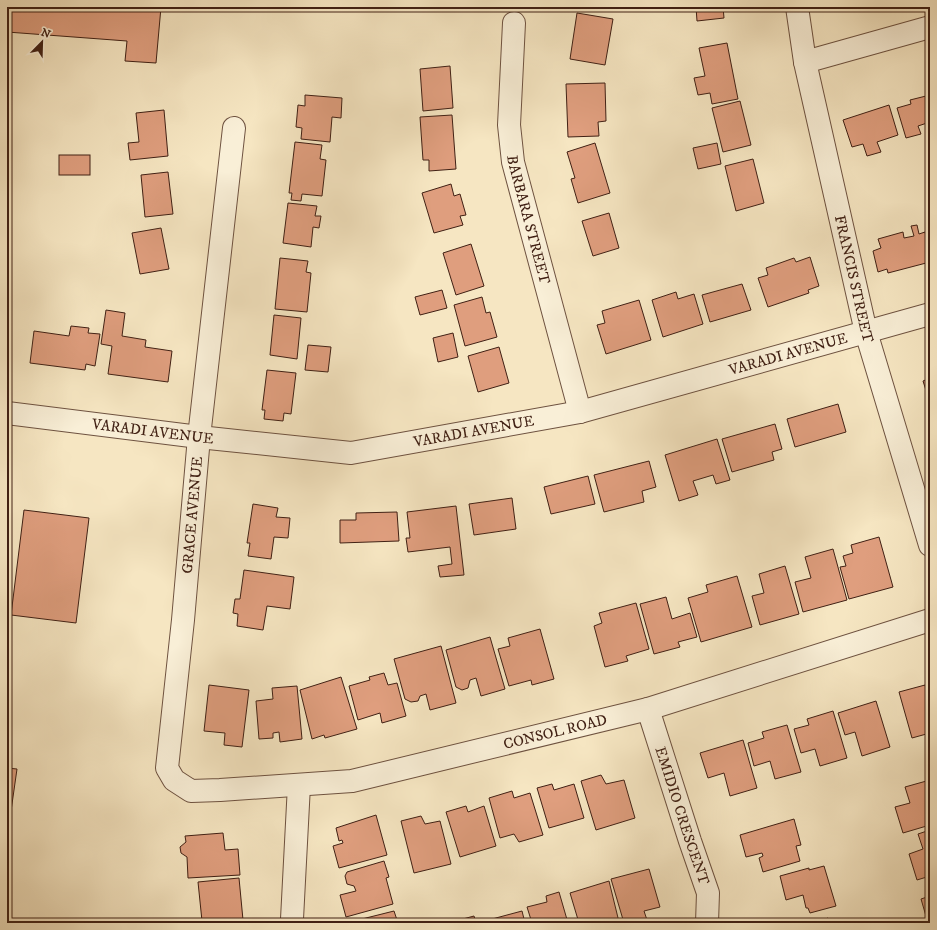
<svg xmlns="http://www.w3.org/2000/svg" width="937" height="930" font-family="'IM FELL DW Pica',serif">
<style>
.building{fill:#df9e7e;stroke:#402014}
.lines{fill:none;stroke-linecap:round;stroke-linejoin:round}
.minor-casing{stroke:#6e5240;stroke-width:24}
.minor{stroke:#f9efd7;stroke-width:22}
.labels{text-anchor:middle;stroke-width:3.5;stroke-linejoin:round;paint-order:stroke}
.street-label{font-size:15px;fill:#402014;stroke:#f9efd7}
</style>
<rect width="100%" height="100%" fill="#f6e6c2"/>
<filter id="stains"><feTurbulence type="fractalNoise" baseFrequency=".005" numOctaves="4"/><feColorMatrix values="0 0 0 0 .2 0 0 0 0 .09 0 0 0 0 .02 0 0 0 .5 -.17"/></filter>
<radialGradient id="worn" r=".72"><stop offset=".6" stop-color="#630" stop-opacity="0"/><stop offset="1" stop-color="#630" stop-opacity=".3"/></radialGradient>
<g class="building">
<path d="M7,7H161L156,63L125,61L127,41L7,32Z"/>
<path d="M696,7H723L724,18L697,21Z"/>
<path d="M577,13L613,19L605,65L570,59Z"/>
<path d="M727,43L738,99L712,104L710,93L698,95L694,78L705,76L699,48Z"/>
<path d="M450,66L453,108L423,111L420,69Z"/>
<path d="M605,83L606,121L598,122L599,136L568,137L566,84Z"/>
<path d="M305,95L342,98L341,118L332,117L330,142L301,139L302,128L296,127L298,105L305,106Z"/>
<path d="M930,95V122L918,126L921,134L906,138L897,108L911,104L910,100Z"/>
<path d="M740,101L751,145L723,152L712,108Z"/>
<path d="M889,105L898,135L877,142L881,152L867,156L863,144L852,147L843,120Z"/>
<path d="M164,110L168,156L130,160L128,143L139,142L136,113Z"/>
<path d="M452,115L456,169L429,171V160H423L420,117Z"/>
<path d="M295,142L322,145L320,159L326,160L322,196L302,194L301,201L291,200L292,193H289Z"/>
<path d="M595,143L610,193L578,203L571,179L575,178L567,152Z"/>
<path d="M717,143L721,164L698,169L693,148Z"/>
<rect x="59" y="155" width="31" height="20"/>
<path d="M753,159L764,203L736,211L725,166Z"/>
<path d="M168,172L173,214L145,217L141,175Z"/>
<path d="M451,184L454,196L460,194L466,215L460,216L463,225L434,233L422,193Z"/>
<path d="M288,203L317,206L315,216H321L319,228L313,227L311,247L283,243Z"/>
<path d="M609,213L619,248L593,256L582,221Z"/>
<path d="M917,225L919,234L925,232L930,252V262L888,273L887,269L878,272L873,251L881,248L878,239L903,232L904,238L914,236L911,226Z"/>
<path d="M161,228L169,269L140,274L132,233Z"/>
<path d="M471,244L484,286L456,295L443,253Z"/>
<path d="M810,257L819,286L808,290L809,293L768,307L758,278L768,275L766,268L794,258L796,262Z"/>
<path d="M280,258L308,261L306,272L311,273L307,312L275,309Z"/>
<path d="M742,284L751,310L710,322L702,295Z"/>
<path d="M442,290L447,308L420,315L415,297Z"/>
<path d="M676,292L678,299L694,294L703,324L663,337L652,300Z"/>
<path d="M482,297L486,313L490,312L497,337L465,346L454,305Z"/>
<path d="M639,300L651,340L606,354L597,325L605,323L602,311Z"/>
<path d="M106,310L125,313L122,336L146,340L145,347L172,351L168,382L108,374L112,346L101,344Z"/>
<path d="M274,315L301,318L297,359L270,355Z"/>
<path d="M71,326L89,328L88,333L100,334L95,366L86,364L85,370L30,363L34,331L69,336Z"/>
<path d="M453,333L458,357L438,362L433,338Z"/>
<path d="M308,345L331,347L328,372L305,370Z"/>
<path d="M499,347L509,383L478,392L468,356Z"/>
<path d="M267,370L296,373L291,414L284,413L283,421L264,419L265,410H262Z"/>
<path d="M930,378V403L923,381Z"/>
<path d="M838,404L846,432L795,447L787,419Z"/>
<path d="M775,424L782,449L772,452L774,460L732,472L722,439Z"/>
<path d="M717,439L730,480L716,484L713,475L693,481L698,495L679,501L665,455Z"/>
<path d="M649,461L656,487L642,491L644,502L604,512L594,475Z"/>
<path d="M588,476L595,504L551,514L544,487Z"/>
<path d="M512,498L516,529L474,535L469,504Z"/>
<path d="M253,504L278,508L276,517L290,518L288,538L274,537L271,559L248,556L250,543H247Z"/>
<path d="M456,506L464,575L440,577L438,566L452,564L450,547L408,552L406,538H410L407,512Z"/>
<path d="M24,510L89,518L76,623L11,615Z"/>
<path d="M397,512L399,541L340,543V520H356V513Z"/>
<path d="M879,537L893,587L849,599L840,567L846,566L843,556L853,553L851,545Z"/>
<path d="M833,549L847,600L803,612L795,582L811,578L805,557Z"/>
<path d="M785,566L799,614L760,625L752,596L764,593L759,574Z"/>
<path d="M244,570L294,577L290,609L267,606L263,630L237,626L238,614L233,613L235,599H240Z"/>
<path d="M737,576L752,627L701,642L688,598L708,592L706,585Z"/>
<path d="M666,597L672,619L690,613L697,637L678,642L680,647L654,654L640,604Z"/>
<path d="M636,603L649,649L626,656L628,661L605,667L594,626L602,623L599,613Z"/>
<path d="M540,629L554,679L532,685L531,680L509,686L498,649L510,646L508,638Z"/>
<path d="M490,637L505,689L481,696L476,678L470,680L468,688L462,690L456,687L446,650Z"/>
<path d="M441,646L456,703L430,710L426,694L420,696L418,701L411,702L405,699L394,659Z"/>
<path d="M384,673L388,685L397,683L406,716L382,723L380,713L358,720L349,686L370,680L369,677Z"/>
<path d="M341,677L357,729L325,738L324,735L312,739L300,690Z"/>
<path d="M209,685L249,690L242,747L224,745L225,733L204,731Z"/>
<path d="M925,685L930,702V733L912,738L899,692Z"/>
<path d="M297,686L302,739L280,742L279,732L273,733V738L259,739L256,701L273,699L272,688Z"/>
<path d="M876,701L890,747L862,756L855,732L845,735L838,713Z"/>
<path d="M833,711L847,758L820,766L815,749L801,753L794,729L809,725L807,719Z"/>
<path d="M787,725L801,772L775,779L770,761L754,766L748,743L764,738L762,732Z"/>
<path d="M743,740L757,788L730,796L724,773L708,778L700,753Z"/>
<path d="M7,768L17,769L10,818H7Z"/>
<path d="M601,775L606,784L624,780L635,818L596,830L581,781Z"/>
<path d="M930,780V825L903,833L895,807L910,803L905,787Z"/>
<path d="M552,784L554,790L574,784L584,818L549,828L537,788Z"/>
<path d="M512,791L514,798L530,793L543,835L519,842L514,834L500,838L489,798Z"/>
<path d="M466,806L468,812L484,806L496,846L460,857L446,812Z"/>
<path d="M376,815L387,855L339,868L333,846L343,843L342,840L339,841L336,828Z"/>
<path d="M421,816L425,824L440,821L451,864L414,873L401,821Z"/>
<path d="M794,819L801,845L796,846L800,861L763,872L759,858L763,856L762,853L746,857L740,835Z"/>
<path d="M7,824L10,825L7,847Z"/>
<path d="M930,830V876L917,880L909,854L923,849L918,834Z"/>
<path d="M223,833L225,850L238,849L240,875L188,878L187,857L181,853L180,847L186,842L185,836Z"/>
<path d="M384,861L389,877L386,878L393,904L346,917L340,895L356,891L354,886L347,884L345,876L347,872Z"/>
<path d="M824,866L836,906L810,913L808,908H806L803,895L786,900L780,876L809,868V870Z"/>
<path d="M649,869L660,907L644,911L647,920L635,923H624L611,879Z"/>
<path d="M239,878L243,920L219,922V919L202,921L198,882Z"/>
<path d="M609,881L619,922L615,923H606V921L602,923H579L570,893Z"/>
<path d="M559,892L568,923H532L527,907L547,902L546,896Z"/>
<path d="M930,896V923H928L921,899Z"/>
<path d="M394,911L398,923H346Z"/>
<path d="M522,911L525,923H481V922Z"/>
<path d="M474,916L476,923H448Z"/>
<path d="M827,918L842,923H812L813,919L826,922Z"/>
</g>
<g class="lines">
<defs>
<g id="minor">
<path id="s1" d="M797,7L805,62L866,332L930,545"/>
<path id="s2" d="M514,23L509,125L513,162L580,412"/>
<path d="M805,62L930,27"/>
<path id="s3" d="M234,128L199,437L183,620L167,768L174,780L191,791L220,790L352,781L648,709L930,620"/>
<path id="s4" d="M7,413L199,437L351,453L580,412L930,314"/>
<path id="s5" d="M648,709L690,841L708,893L707,923"/>
<path d="M293,923L292,919L299,785"/>
</g>
</defs>
<use href="#minor" class="minor-casing"/>
<use href="#minor" class="minor"/>
</g>
<g class="labels">
<g class="street-label">
<text dy="5" stroke="none"><textPath href="#s2" startOffset="199">BARBARA STREET</textPath></text>
<text dy="5" stroke="none"><textPath href="#s1" startOffset="278">FRANCIS STREET</textPath></text>
<text dy="5" stroke="none"><textPath href="#s4" startOffset="795">VARADI AVENUE</textPath></text>
<text dy="5" stroke="none"><textPath href="#s4" startOffset="147">VARADI AVENUE</textPath></text>
<text dy="5" stroke="none"><textPath href="#s4" startOffset="471">VARADI AVENUE</textPath></text>
<text transform="translate(192 515) rotate(-85)" y="5">GRACE AVENUE</text>
<text dy="5" stroke="none"><textPath href="#s3" startOffset="1048">CONSOL ROAD</textPath></text>
<text dy="5" stroke="none"><textPath href="#s5" startOffset="112">EMIDIO CRESCENT</textPath></text>
</g>
</g>
<rect width="937" height="930" fill="none" stroke="#f6e6c2" stroke-width="24"/>
<rect x="8" y="8" width="921" height="914" fill="none" stroke="#402014" stroke-width="2"/>
<rect x="12" y="12" width="913" height="906" fill="none" stroke="#402014"/>
<g transform="translate(42 42) rotate(23)" stroke="#f9efd7" stroke-width="3" paint-order="stroke">
<path d="M0-3L7 15L0 10L-7 15Z" fill="#402014"/>
<text y="-6" font-size="11" font-weight="bold" text-anchor="middle" fill="#402014">N</text>
</g>
<rect width="100%" height="100%" filter="url(#stains)"/>
<rect width="100%" height="100%" fill="url(#worn)"/>
</svg>
